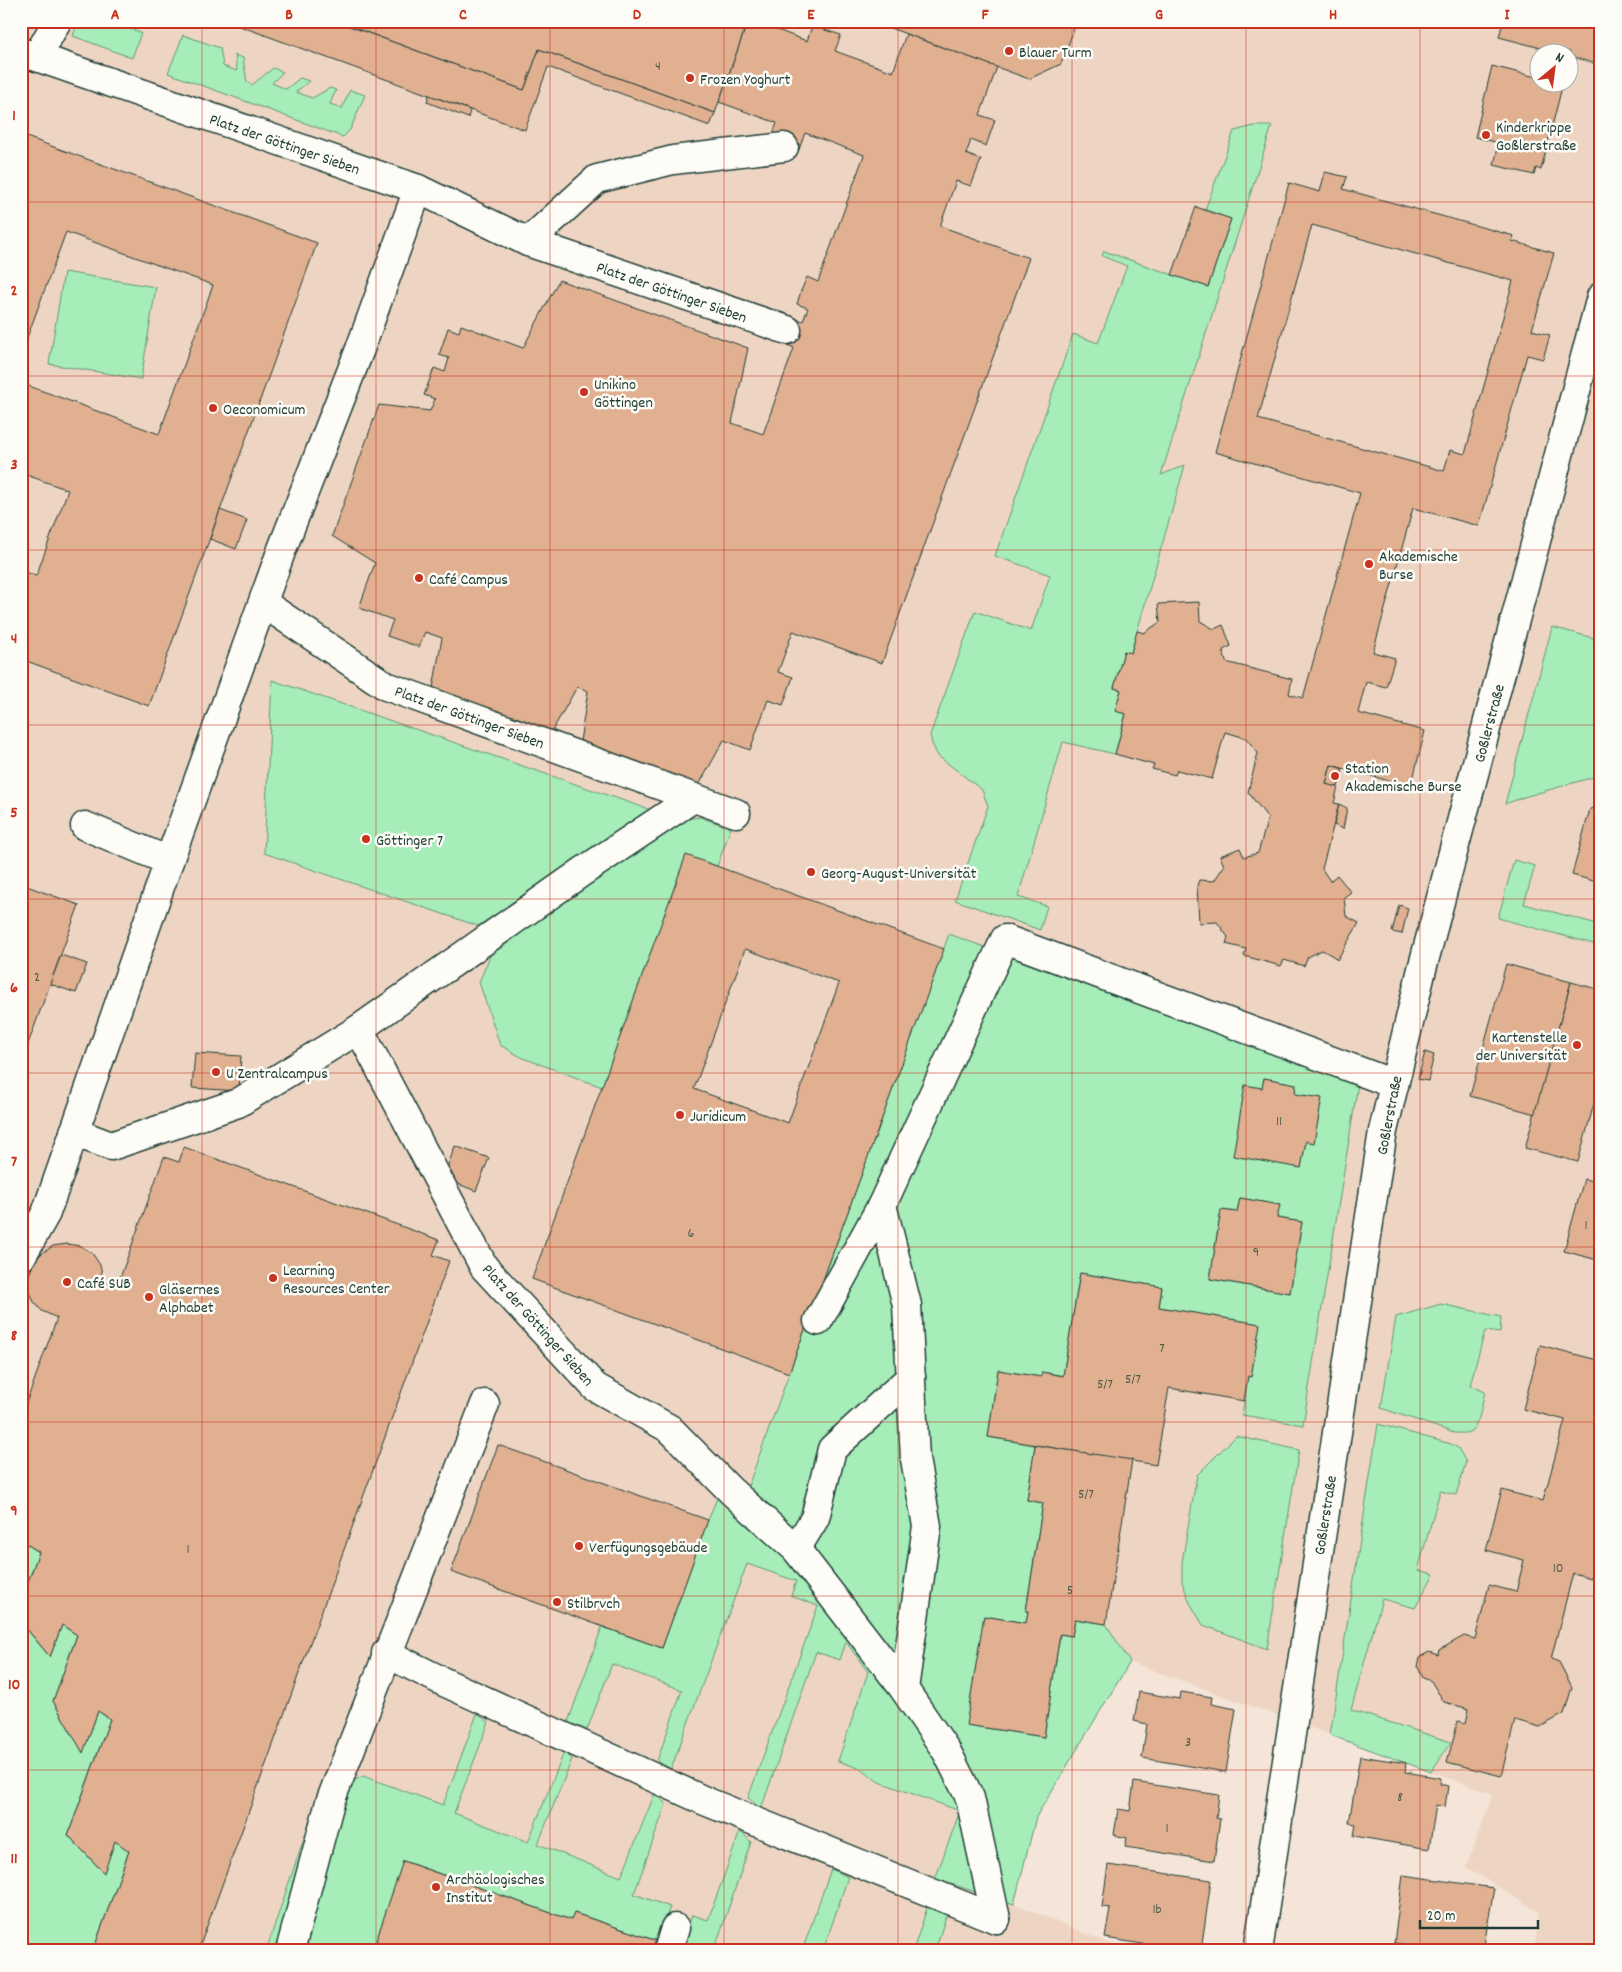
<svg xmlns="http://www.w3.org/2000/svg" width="1622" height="1972" font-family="Dekko,sans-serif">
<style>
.built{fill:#eed5c3;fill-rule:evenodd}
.grass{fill:#a6edba;stroke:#629577;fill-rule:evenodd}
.building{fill:#e0b091;stroke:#1f3d34;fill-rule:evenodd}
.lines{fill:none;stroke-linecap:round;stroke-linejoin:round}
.street-casing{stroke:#1f3d34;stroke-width:31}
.street{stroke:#fdfcf7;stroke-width:28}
.grid{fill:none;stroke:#c8321e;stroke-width:1;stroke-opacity:0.55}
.poi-dot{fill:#c8321e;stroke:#fdfcf7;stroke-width:2}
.labels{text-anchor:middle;stroke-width:5;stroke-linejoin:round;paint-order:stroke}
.number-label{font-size:14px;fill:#4f5a4b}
.poi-label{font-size:16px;fill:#1f3d34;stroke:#fdfcf7;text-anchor:start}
.street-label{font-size:16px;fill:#1f3d34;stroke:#fdfcf7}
.neatline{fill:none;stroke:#c8321e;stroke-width:2}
.grid-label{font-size:16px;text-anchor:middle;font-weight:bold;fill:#c8321e}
</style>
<rect width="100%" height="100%" fill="#f4e5d8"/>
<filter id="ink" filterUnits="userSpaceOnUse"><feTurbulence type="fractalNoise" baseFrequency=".02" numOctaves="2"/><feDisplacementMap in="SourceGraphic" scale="10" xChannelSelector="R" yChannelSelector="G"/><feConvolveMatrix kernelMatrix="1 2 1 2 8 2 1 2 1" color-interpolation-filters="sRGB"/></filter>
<g filter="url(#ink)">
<path class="built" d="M21,21H1601V1951H1533L1539,1912L1466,1867L1493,1794L1130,1662L1036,1817L1015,1904L1127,1951H21ZM1540,52H1570V82H1540Z"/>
<g class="grass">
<path d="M78,21H110L141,33L132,58L73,36Z"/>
<path d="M183,35L220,48L223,66L237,71L235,55L243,58L247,82L252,85L273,68L283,72L272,83L286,89L300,78L309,81L296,92L312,98L330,88L336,90L330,104L342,108L350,90L365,95L350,130L343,137L168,73Z"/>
<path d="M1254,126H1272L1161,475L1185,465L1131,653L1124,652L1114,688L1121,690L1115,711L1126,714L1115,754L1063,742L1018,897L1047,906L1040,930L955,900L988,806L982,790L938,756L932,744L930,735L975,611L1031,631L1050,575L995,556L1073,334L1098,343L1127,266L1102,256L1104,251L1208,287L1231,219L1205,210L1234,131Z"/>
<path d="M64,272L156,287L141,379L49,364Z"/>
<path d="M1552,627L1601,640V775L1524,797L1505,804Z"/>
<path d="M272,680L651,810L478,926L264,853Z"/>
<path d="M700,817L731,828L717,866L686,856L602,1087L523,1058L500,1045L479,982L493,949L685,819Z"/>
<path d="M1514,860L1535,866L1524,904L1601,925V946L1498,918Z"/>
<path d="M949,934L1358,1084L1303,1425L1242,1415L1248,1376H1251L1259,1324L1159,1307L1162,1287L1080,1273L1063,1376L1043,1372L1041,1377L998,1370L988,1437L1035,1445L1027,1500L1043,1503L1026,1610L1028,1611L1026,1623L984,1616L967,1725L1044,1737L1060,1634L1072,1636L1075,1619L1106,1624L1130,1662L1036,1817L1014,1904L935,1879L960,1811L877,1781L864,1770L838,1761L868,1672L846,1642L840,1660L816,1652L761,1809L748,1798L818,1606L791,1596L796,1581L747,1564L671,1769L657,1761L682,1690L612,1664L587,1730L568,1722L602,1627L662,1648L708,1520L720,1491L747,1489ZM1264,1078L1296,1084L1295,1094L1321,1098L1314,1142L1306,1141L1301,1168L1262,1088ZM1240,1198L1279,1205L1277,1218L1302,1222L1290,1293L1210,1279L1221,1210L1237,1212Z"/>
<path d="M1441,1304L1501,1317L1500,1333L1485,1331L1470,1385L1485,1392C1482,1403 1480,1424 1471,1431C1466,1434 1459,1433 1454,1433L1381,1408L1396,1317Z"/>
<path d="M1378,1424L1451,1444L1458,1448L1466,1462L1456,1495L1440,1491L1418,1570L1434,1574L1415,1608L1382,1599L1351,1710L1451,1742L1431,1772L1330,1735Z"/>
<path d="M1236,1436L1299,1450L1267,1649L1203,1625L1190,1603L1182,1582V1562L1197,1475Z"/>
<path d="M25,1543L39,1552L21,1601V1553Z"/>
<path d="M21,1622L50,1657L62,1625L77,1635L53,1701L83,1752L98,1711L110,1719L68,1835L103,1872L115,1841L129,1851L93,1951H21Z"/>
<path d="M477,1714L489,1722L454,1813L528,1842L564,1752L572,1759L538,1844L621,1877L655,1793L666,1804L634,1894L670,1907L657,1941L575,1913L571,1920L404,1861L376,1941L403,1951H266L317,1799L363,1776L443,1805Z"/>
<path d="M740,1831L751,1842L714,1951H680L692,1915L708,1920Z"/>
<path d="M831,1869L848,1877L823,1951H802Z"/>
<path d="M928,1905L947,1913L935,1951H913Z"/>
</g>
<g class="building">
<path d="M226,21H336L524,90L539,49L715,113L710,126L548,67L525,130Z"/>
<path d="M336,21H748L715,113L539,49L524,90Z"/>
<path d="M748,21H753L807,41L812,26L841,35L835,51L893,72L906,34L997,67L980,115L995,120L986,146L971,140L966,154L981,160L971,186L956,181L940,226L1029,258L882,663L793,631L778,672L793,677L783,705L768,700L750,750L724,740L699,785L580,741L588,691L583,689L577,687L552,731L433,688L442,638L425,632L419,647L387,636L393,620L359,608L375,563L332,536L379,405L430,411L435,399L424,395L434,368L445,372L449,358L439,355L448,328L459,332L461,325L523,348L559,280L748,348L732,423L763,434L794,348L783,343L792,317L803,321L808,308L797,304L801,291L807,277L818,282L864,155L805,133L798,152L770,142L777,123L719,102Z"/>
<path d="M871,21H1077L1061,64L1029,79Z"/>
<path d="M1503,21H1601L1599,65L1570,56V52H1556L1499,37Z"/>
<path d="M1492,66L1540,78V82L1563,83L1541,170L1536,168L1534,175L1494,165L1499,143L1475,137Z"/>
<path d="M429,95L470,110L468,118L427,102Z"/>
<path d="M21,135L317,243L149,706L21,659V570L36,576L68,490L21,473V383L159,434L213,285L66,232L21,354Z"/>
<path d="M1325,172L1347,177L1343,189L1514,236L1512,241L1554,253L1532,330L1550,335L1543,359L1527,355L1479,526L1413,508L1373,652L1395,658L1386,687L1366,682L1358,713L1425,731L1411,787L1331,765L1326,784L1338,787L1334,803L1339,804L1322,869L1330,881L1337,875L1351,892L1344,897L1346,916L1359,923L1337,960L1333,956L1322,950L1308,957L1304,966L1284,960L1281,966L1244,956L1246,949L1226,944L1228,937L1217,922L1199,923L1197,886L1199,880L1214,881L1224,866L1220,856L1240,848L1244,857L1258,853L1268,818L1248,792L1258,753L1246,738L1225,732L1212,779L1177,770L1175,775L1152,769L1154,765L1115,754L1126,714L1115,711L1121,690L1114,688L1124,651L1131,653L1137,631L1144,633L1160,622L1158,604L1199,602L1200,621L1214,629L1223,625L1231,646L1223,650L1226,662L1292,679L1289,694L1303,698L1360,493L1215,452L1289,183L1320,192ZM1312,225L1513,281L1465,454L1450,450L1444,471L1258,419Z"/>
<path d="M1196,207L1231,219L1208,287L1172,275Z"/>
<path d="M220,510L247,520L236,549L210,539Z"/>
<path d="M1331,765L1343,769L1338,787L1326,784Z"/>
<path d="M1339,804L1347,808L1343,829L1334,825Z"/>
<path d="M1601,806V883L1572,875L1590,809Z"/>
<path d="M686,855L944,949L789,1373L532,1279ZM745,949L839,983L788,1123L694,1089Z"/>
<path d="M21,884L79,905L21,1063Z"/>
<path d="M1399,905L1408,908L1402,934L1392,932Z"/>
<path d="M61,955L87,964L76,993L50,984Z"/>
<path d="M1506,964L1571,982L1535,1114L1470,1096Z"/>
<path d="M1571,982L1601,990V1102L1595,1100L1578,1162L1525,1148Z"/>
<path d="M1425,1052L1434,1055L1428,1081L1418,1079Z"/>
<path d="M195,1053L241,1056L239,1091L192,1088Z"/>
<path d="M1264,1078L1296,1084L1295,1094L1322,1098L1314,1143L1306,1141L1301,1168L1233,1156L1245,1085L1262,1088Z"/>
<path d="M455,1146L489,1158L476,1191L443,1178Z"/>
<path d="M184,1147L439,1240L433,1255L449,1261L198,1951H93L129,1851L115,1841L104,1873L68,1835L110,1719L98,1711L83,1753L53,1701L77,1635L62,1625L50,1657L21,1622V1601L39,1552L25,1543L21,1553V1417L57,1318L42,1311L34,1302L29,1290V1277L33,1263L42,1253L53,1246L67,1244L81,1246L92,1253L100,1265L104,1281L117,1286L164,1157L179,1162Z"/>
<path d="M1584,1179L1601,1183V1261L1564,1251Z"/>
<path d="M1240,1198L1280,1205L1277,1218L1302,1222L1290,1293L1210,1279L1221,1210L1237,1212Z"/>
<path d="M1080,1273L1162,1287L1159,1307L1260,1324L1251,1377L1248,1376L1244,1401L1169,1388L1156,1465L988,1437L998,1370L1041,1377L1042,1372L1063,1376Z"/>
<path d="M1540,1345L1601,1361V1505L1598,1516L1601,1517V1542L1591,1578L1573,1573L1551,1659L1559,1662L1572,1687L1564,1714L1540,1727L1515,1720L1501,1776L1447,1762L1458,1721L1466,1723L1469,1709L1444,1702L1431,1681L1423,1678L1418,1667L1420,1657L1429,1652L1438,1655L1439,1650L1464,1636L1475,1639L1489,1585L1516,1592L1524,1560L1486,1550L1502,1490L1543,1501L1565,1420L1523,1409Z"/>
<path d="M498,1445L708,1520L662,1648L451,1572Z"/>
<path d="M1035,1445L1132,1460L1106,1624L1075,1619L1072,1636L1060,1634L1044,1737L966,1725L984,1616L1026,1623L1028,1611H1026L1043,1503L1027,1500Z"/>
<path d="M1139,1692L1180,1699L1181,1692L1212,1697L1211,1704L1236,1709L1226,1772L1142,1758L1147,1724L1134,1721Z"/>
<path d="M1360,1756L1406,1763L1405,1772L1441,1778L1440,1784L1448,1786L1445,1807L1436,1805L1429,1849L1354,1836L1356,1824L1349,1823Z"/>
<path d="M1134,1782L1219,1795L1216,1818L1220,1819L1214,1861L1125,1847L1127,1838L1114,1835L1118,1809L1130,1811Z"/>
<path d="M403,1861L571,1920L574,1913L657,1941L654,1951H403L376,1941Z"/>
<path d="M1108,1865L1211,1880L1201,1951H1186L1105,1938L1110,1908L1102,1907Z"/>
<path d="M1403,1875L1494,1888L1483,1951H1444L1394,1943Z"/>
<path d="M1394,1943L1444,1951H1393Z"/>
</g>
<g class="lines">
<defs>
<g id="street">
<path d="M21,52L37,57L57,21"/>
<path d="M37,57L418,189L528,242L787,330"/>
<path d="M528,242L597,179L673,160L784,147"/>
<path d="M263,603L386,686L736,813"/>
<path d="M85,826L169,861"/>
<path d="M359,1029L484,1267L595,1387L670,1429L731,1491L796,1549L904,1689L947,1752L970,1798L996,1919"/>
<path d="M74,1132L111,1146L238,1103L359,1029L582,872L693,798"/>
<path d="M882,1205L907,1305L915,1459L927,1526L904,1689"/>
<path d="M21,1257L46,1213L169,861L282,549L360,349L418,189"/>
<path d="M818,1321L882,1205L1005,939L1394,1084"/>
<path d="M796,1549L815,1518L832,1449L911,1377"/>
<path d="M386,1653L444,1682L705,1801L996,1919"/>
<path d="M290,1951L330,1802L485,1404"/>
<path d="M668,1951L675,1928"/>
<path d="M1258,1951L1383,1131L1422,969L1601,297"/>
</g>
</defs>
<use href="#street" class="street-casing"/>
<use href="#street" class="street"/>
</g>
</g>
<path class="grid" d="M202,21V1951M376,21V1951M550,21V1951M724,21V1951M898,21V1951M1072,21V1951M1246,21V1951M1420,21V1951M21,202H1601M21,376H1601M21,550H1601M21,725H1601M21,899H1601M21,1073H1601M21,1247H1601M21,1422H1601M21,1596H1601M21,1770H1601"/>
<g class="poi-dot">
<circle cx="1009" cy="51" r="5"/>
<circle cx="690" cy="78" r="5"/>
<circle cx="1486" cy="135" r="5"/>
<circle cx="584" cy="392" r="5"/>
<circle cx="213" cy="408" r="5"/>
<circle cx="1369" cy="564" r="5"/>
<circle cx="419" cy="578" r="5"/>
<circle cx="1335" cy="776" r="5"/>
<circle cx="366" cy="839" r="5"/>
<circle cx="811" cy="872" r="5"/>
<circle cx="1577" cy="1045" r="5"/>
<circle cx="216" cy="1072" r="5"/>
<circle cx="680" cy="1115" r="5"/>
<circle cx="273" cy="1278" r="5"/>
<circle cx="67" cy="1282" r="5"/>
<circle cx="149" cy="1297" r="5"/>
<circle cx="579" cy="1546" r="5"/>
<circle cx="557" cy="1602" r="5"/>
<circle cx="436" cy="1887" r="5"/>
</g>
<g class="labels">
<g class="number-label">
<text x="658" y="70">4</text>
<text x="37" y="981">2</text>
<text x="1279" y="1125">11</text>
<text x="1586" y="1229">1</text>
<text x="691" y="1237">6</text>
<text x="1256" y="1256">9</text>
<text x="1162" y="1352">7</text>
<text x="1133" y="1383">5/7</text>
<text x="1105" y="1388">5/7</text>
<text x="1086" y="1498">5/7</text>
<text x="188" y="1553">1</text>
<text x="1558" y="1572">10</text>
<text x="1070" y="1594">5</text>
<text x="1188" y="1746">3</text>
<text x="1400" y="1801">8</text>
<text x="1167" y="1832">1</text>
<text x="1157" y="1913">1b</text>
</g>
<g class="poi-label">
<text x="1019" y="57">Blauer Turm</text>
<text x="700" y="84">Frozen Yoghurt</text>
<text x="1496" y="132">Kinderkrippe<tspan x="1496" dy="18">Goßlerstraße</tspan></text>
<text x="594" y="389">Unikino<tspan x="594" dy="18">Göttingen</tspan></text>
<text x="223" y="414">Oeconomicum</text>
<text x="1379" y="561">Akademische<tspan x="1379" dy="18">Burse</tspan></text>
<text x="429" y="584">Café Campus</text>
<text x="1345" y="773">Station<tspan x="1345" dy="18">Akademische Burse</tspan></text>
<text x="376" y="845">Göttinger 7</text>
<text x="821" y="878">Georg-August-Universität</text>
<text x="1567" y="1042" text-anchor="end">Kartenstelle<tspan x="1567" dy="18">der Universität</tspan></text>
<text x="226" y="1078">U Zentralcampus</text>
<text x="690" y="1121">Juridicum</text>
<text x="283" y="1275">Learning<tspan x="283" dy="18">Resources Center</tspan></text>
<text x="77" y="1288">Café SUB</text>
<text x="159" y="1294">Gläsernes<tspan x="159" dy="18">Alphabet</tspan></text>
<text x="589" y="1552">Verfügungsgebäude</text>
<text x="567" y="1608">Stilbrvch</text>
<text x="446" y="1884">Archäologisches<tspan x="446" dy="18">Institut</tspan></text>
</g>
<g class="street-label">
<text transform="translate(285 143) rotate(19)" y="6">Platz der Göttinger Sieben</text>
<text transform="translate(672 291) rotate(19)" y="6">Platz der Göttinger Sieben</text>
<text transform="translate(470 716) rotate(20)" y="6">Platz der Göttinger Sieben</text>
<text transform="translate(1488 723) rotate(-75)" y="6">Goßlerstraße</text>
<text transform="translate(1388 1115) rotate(-79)" y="6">Goßlerstraße</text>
<text transform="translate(539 1324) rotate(48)" y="6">Platz der Göttinger Sieben</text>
<text transform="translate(1324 1515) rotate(-81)" y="6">Goßlerstraße</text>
</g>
</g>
<rect width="1622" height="1972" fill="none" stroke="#fdfcf7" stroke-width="55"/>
<g transform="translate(1554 68) rotate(29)"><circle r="24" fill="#fdfcf7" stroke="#a4b0a9"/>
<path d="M0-4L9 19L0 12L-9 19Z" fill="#c8321e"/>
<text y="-8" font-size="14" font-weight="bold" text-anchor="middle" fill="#1f3d34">N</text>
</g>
<path d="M1420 1920v8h118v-8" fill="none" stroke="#1f3d34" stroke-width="2.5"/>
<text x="1427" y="1920" font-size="15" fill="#1f3d34" stroke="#fdfcf7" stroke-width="4" paint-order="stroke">20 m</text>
<rect x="28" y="28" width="1566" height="1916" class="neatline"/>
<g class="grid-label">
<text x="115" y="19">A</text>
<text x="289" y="19">B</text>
<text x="463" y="19">C</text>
<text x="637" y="19">D</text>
<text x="811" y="19">E</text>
<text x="985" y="19">F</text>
<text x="1159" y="19">G</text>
<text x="1333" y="19">H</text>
<text x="1507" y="19">I</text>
<text x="14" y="120">1</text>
<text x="14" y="295">2</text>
<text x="14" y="469">3</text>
<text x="14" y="643">4</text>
<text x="14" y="817">5</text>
<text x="14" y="992">6</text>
<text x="14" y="1166">7</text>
<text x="14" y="1340">8</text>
<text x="14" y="1515">9</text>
<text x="14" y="1689">10</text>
<text x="14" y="1863">11</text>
</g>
</svg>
